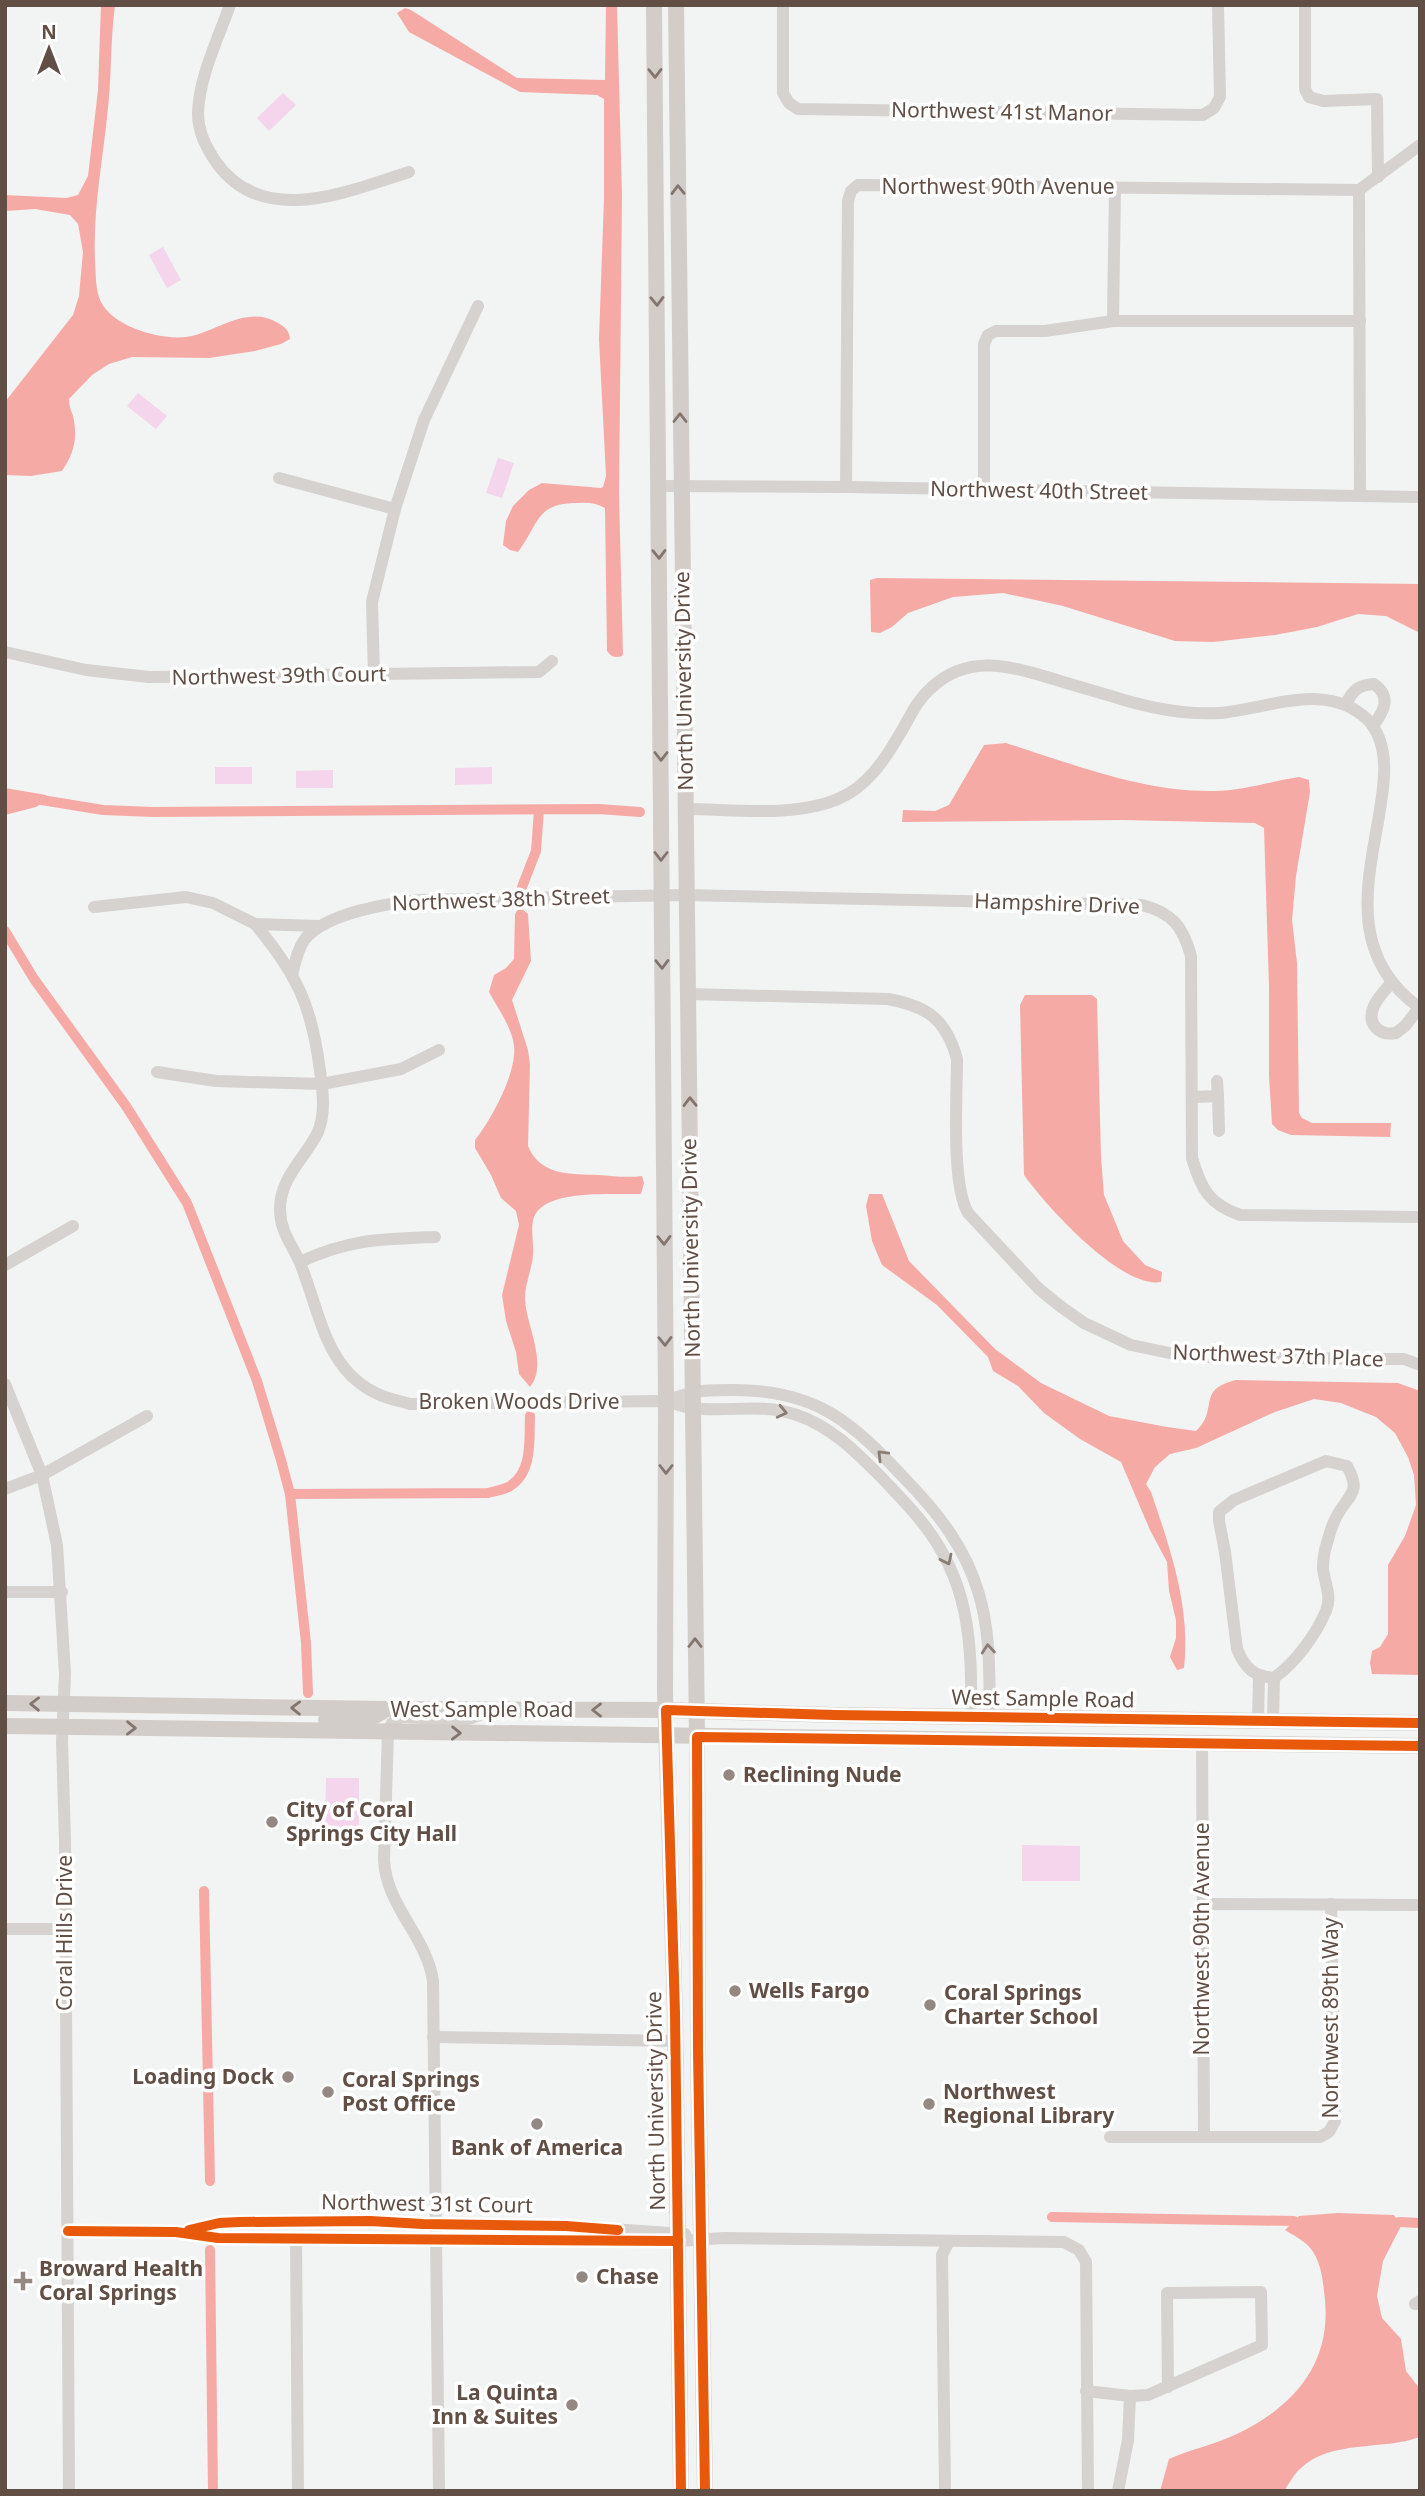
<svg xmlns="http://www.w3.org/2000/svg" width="1425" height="2496" font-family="'Noto Sans',sans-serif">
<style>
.green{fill:#f4d5ec}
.water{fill:#f6aaa5}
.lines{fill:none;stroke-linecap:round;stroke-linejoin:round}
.canal{stroke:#f6aaa5;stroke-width:10}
.minor{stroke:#d5d2d0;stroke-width:12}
.major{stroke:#d3cdca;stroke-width:16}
.cycleway-casing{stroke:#fff;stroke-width:15}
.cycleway{stroke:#e8590c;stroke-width:10}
.oneway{stroke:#83756e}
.oneway2{stroke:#8a7d76}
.poi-dot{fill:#948883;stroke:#fff;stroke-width:2.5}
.labels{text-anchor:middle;stroke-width:7;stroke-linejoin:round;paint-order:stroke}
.street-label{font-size:21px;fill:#614f46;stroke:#fff}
.poi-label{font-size:21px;font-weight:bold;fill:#614f46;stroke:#fff;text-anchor:start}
</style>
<rect width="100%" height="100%" fill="#f2f3f3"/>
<g class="green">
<path d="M283,93L296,105L269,131L257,118Z"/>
<path d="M163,247L181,280L167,288L149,255Z"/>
<path d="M138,393L167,416L156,429L127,406Z"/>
<path d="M498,458L514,463L502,498L486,493Z"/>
<rect x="215" y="767" width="37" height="17"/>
<path d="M492,767V784L455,785V768Z"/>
<path d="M333,770V788H296V771Z"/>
<path d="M326,1778H359V1840H325Z"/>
<path d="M1022,1845L1080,1846V1881H1022Z"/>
</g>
<g class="water">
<path d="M101,5H115C110,42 112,80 107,117C102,165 93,211 95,260C96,273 95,290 101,302C114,328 165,342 192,336C220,329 249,305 278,323C285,327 289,330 290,339L281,344L255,351L209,358L132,357L109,364L92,375L69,399C69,406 71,410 73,416C78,438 74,453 62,471L31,476L5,475V402L73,315L79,296L83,252L78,224L70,215L35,209L5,211V195L66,198L78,195L88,176L98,90Z"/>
<path d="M606,5H617L622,196L619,495L623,654L622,656C614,658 612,657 607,651L605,508C597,503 588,502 578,503C535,503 540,523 518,552L510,550L503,545L506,521L513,506L529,490L542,483L601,488L603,487L606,476L599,339L604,198V99L597,95L520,92L409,32L397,13L405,8L411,10L517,78L605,80Z"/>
<path d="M877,578L1420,584V633L1386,616L1358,614L1317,627L1275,635L1213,642L1175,641L1063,606L1003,593L953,597L908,613L892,627L880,633L871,632L870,580Z"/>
<path d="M1006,743C1073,764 1142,792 1214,791C1242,791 1272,781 1299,777L1309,780L1310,792L1296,876L1292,920L1297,963L1299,1113L1302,1118L1312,1123H1391L1390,1137L1291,1135L1278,1130L1272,1124L1269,1076V987L1264,828L1255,823L1123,820L902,822L903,810L935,811L949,805L984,745Z"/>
<path d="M5,788L46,795L44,802L36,807L5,815Z"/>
<path d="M518,909H522L528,914L531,961L512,1000L528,1050L530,1065L528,1146C540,1176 571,1174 598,1175C613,1176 627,1178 642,1176L644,1183L641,1194C615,1195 545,1188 534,1217C530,1228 534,1243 533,1255C532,1269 525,1283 525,1298C525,1323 549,1364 530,1387L519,1374L516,1352L506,1321L502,1295L519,1225L516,1211L501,1198L491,1175L475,1148V1140C491,1120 517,1073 514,1046C512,1027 498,1009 489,992L494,975L506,968L514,959L515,914Z"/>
<path d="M1025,995H1092L1097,999L1101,1157L1104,1195L1123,1241L1145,1265L1162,1272L1161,1282C1121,1289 1046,1206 1024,1175L1020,1005Z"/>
<path d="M869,1194H882L909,1261L995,1349L1041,1383L1109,1416L1167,1427L1196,1431C1220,1409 1195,1390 1236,1380L1398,1383L1420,1391V1675L1372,1674L1370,1663L1372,1651L1380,1647L1388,1634V1565L1405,1536L1416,1505L1414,1475L1408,1457L1395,1433L1376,1417L1341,1403L1314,1399L1275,1412L1196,1448L1170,1454L1155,1467L1146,1484L1151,1492C1170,1548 1191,1607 1184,1668L1177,1670L1170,1657L1176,1638V1620L1169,1591L1167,1562L1150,1530L1121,1462L1080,1439L1044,1413L1018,1386L993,1371L988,1357L937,1305L882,1265L872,1241L866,1206Z"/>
<path d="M1338,2213L1394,2215L1401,2226L1383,2261L1377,2296L1382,2318L1401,2339L1406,2371L1420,2389V2437C1382,2451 1331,2439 1300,2469C1294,2474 1289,2484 1284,2491H1160L1169,2459C1191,2449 1217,2444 1239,2433C1294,2406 1331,2364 1325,2300C1323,2283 1322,2263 1311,2249C1305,2241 1293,2235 1285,2230L1299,2216Z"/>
</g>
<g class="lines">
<g class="canal">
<path d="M5,794L103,810L153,812L599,809L640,812"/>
<path d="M522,887L536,851L539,810"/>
<path d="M5,931L34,979L126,1106L187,1203L257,1381L281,1460L290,1494L306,1643L308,1693"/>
<path d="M290,1494L488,1493C495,1491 504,1490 510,1486C533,1472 529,1439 530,1416"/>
<path d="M204,1891L210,2181"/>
<path d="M1052,2217L1294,2221"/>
<path d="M1399,2222L1420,2223"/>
<path d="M210,2250L213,2491"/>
</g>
<g class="minor">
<path d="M230,5C218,39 199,77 198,113C198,132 206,147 216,162C263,229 348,191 409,172"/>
<path d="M783,5V93L789,103L798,109L1203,115L1214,108L1220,97L1218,5"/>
<path d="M1305,5V89L1309,97L1323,101L1377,99L1378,177"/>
<path d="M1359,190L1360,496"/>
<path d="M1113,321L1115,188"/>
<path d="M279,478L395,509"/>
<path d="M659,486L846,487L1420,497"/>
<path d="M846,487L848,201L851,191L858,185L1359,190L1420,145"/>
<path d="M984,490V344L988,335L996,331H1045L1113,321H1360"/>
<path d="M5,652L86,670L149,677L539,672L552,661"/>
<path d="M374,674L372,602L395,509L424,420L478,306"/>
<path d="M1346,704C1353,690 1358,685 1374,684C1392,697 1384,711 1373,726"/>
<path d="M686,809C732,809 797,818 840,798C866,787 884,761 898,737C909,720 915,702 931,688C970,652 1012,667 1057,680C1079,687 1102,693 1124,700C1155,709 1186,715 1219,713C1269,709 1327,680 1368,720C1425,782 1304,926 1420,1008"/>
<path d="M94,907L186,897L213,903L255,924L319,926"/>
<path d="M255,924C297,974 312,1006 320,1071C323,1092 326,1115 317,1134C304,1159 280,1178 280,1209C280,1232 292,1244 300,1263C320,1311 325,1372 380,1395C389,1399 400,1401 410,1404L666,1401C674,1403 683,1407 692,1408C728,1413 759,1402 797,1415C832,1427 857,1453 882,1478C895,1492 909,1506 921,1521C970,1581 972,1643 971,1717"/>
<path d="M292,975C295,963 297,950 305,939C326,913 389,903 421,900L686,895L1142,905C1173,913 1183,927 1191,956L1192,1158C1201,1189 1209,1204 1240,1215L1420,1217"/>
<path d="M1392,982C1386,989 1378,997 1374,1006C1366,1024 1379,1036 1396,1033L1405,1026L1419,1008"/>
<path d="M688,994L888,999C927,1006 946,1019 957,1059C957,1097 951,1183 968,1213L1039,1289L1060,1306L1084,1323L1131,1345L1179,1355L1207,1357L1388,1359H1404L1420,1365"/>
<path d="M157,1072L216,1081L322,1084L401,1069L439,1050"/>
<path d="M1217,1081L1218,1096"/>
<path d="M1192,1097L1218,1096L1219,1131"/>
<path d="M300,1262C349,1239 382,1239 435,1237"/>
<path d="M5,1265L73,1226"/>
<path d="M5,1384L42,1475L57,1545L65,1674L62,1741L65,1841L69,2491"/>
<path d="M666,1401C694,1390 704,1390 734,1390C817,1390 852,1422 906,1480C938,1513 964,1546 978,1591C991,1632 989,1675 990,1717"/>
<path d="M1326,1461L1347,1466C1359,1488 1354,1491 1341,1509C1334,1519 1330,1531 1327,1543C1324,1552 1323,1561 1323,1569C1325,1584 1332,1597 1326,1611C1315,1636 1296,1662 1274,1678C1253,1676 1245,1668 1237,1649L1225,1552L1219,1521V1512L1234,1500Z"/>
<path d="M5,1489L42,1475L147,1416"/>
<path d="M5,1592H62"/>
<path d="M1258,1721L1259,1676"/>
<path d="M1273,1721L1274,1678"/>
<path d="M1202,1742L1204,2136"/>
<path d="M1202,1904L1420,1905"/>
<path d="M5,1929H65"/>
<path d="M433,2037L676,2041"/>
<path d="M1110,2137H1320L1329,2132L1335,2121L1331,1904"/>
<path d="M187,2230L219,2223L239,2222L370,2221L423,2224L566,2226L685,2234"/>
<path d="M68,2231L176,2232L218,2238L678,2241L724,2238L1064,2242L1079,2250L1086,2262L1088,2491"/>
<path d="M296,2239L298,2491"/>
<path d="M1415,2304L1420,2301"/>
<path d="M1086,2391L1130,2396L1148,2395L1262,2345L1261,2292L1167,2293L1168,2387"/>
<path d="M439,2491L433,1981C427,1937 386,1906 384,1860L388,1732L392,1723L401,1717L465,1720L489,1712"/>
<path d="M945,2491L942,2255L949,2241"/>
<path d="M1118,2491L1128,2440L1130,2396"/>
</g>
<g class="major">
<path d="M654,5L666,1401L665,1692L675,2013L681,2491"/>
<path d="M676,5L697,1737L698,2049L705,2491"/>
<path d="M5,1703L386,1709L666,1710L834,1715L1420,1723"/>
<path d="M326,1720H367L382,1712"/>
<path d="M5,1726L1420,1746"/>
</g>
<defs>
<g id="cycleway">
<path d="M189,2230L219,2223L239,2222L370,2221L423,2224L566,2226L618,2230"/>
<path d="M68,2231L176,2232L218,2238L678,2241"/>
<path d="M681,2491L675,2013L666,1710L834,1715L1420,1723"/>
<path d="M705,2491L698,2049L697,1737L1420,1746"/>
</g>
</defs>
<use href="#cycleway" class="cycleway-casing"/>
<use href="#cycleway" class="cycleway"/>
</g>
<defs><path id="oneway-chevron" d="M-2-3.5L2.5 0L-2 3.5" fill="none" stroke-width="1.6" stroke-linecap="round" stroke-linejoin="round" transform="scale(1.75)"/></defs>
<g class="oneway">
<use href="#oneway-chevron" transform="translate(655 73) rotate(89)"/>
<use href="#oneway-chevron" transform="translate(678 190) rotate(-91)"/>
<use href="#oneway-chevron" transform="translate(657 301) rotate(89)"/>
<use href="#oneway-chevron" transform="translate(680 418) rotate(-90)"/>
<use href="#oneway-chevron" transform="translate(659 554) rotate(89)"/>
<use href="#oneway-chevron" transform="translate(661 756) rotate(90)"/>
<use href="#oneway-chevron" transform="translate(661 856) rotate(90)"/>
<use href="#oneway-chevron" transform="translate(662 964) rotate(89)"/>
<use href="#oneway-chevron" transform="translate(690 1102) rotate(-91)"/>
<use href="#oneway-chevron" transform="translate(664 1240) rotate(89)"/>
<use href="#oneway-chevron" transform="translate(665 1341) rotate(89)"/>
<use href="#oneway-chevron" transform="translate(666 1469) rotate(90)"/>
<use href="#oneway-chevron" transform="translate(695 1643) rotate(-90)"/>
<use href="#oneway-chevron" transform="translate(35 1704) rotate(-179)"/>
<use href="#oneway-chevron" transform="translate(296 1708) rotate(-179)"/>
<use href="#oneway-chevron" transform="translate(597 1710) rotate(-180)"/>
<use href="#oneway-chevron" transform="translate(131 1728) rotate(1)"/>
<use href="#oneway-chevron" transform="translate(456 1733) rotate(1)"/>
</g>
<g class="oneway2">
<use href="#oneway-chevron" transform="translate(782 1412) rotate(13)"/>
<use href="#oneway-chevron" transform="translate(882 1455) rotate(-135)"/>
<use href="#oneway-chevron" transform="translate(947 1560) rotate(64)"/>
<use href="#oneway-chevron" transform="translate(988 1649) rotate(-95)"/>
</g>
<g class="poi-dot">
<circle cx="729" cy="1775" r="7"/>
<circle cx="272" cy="1822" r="7"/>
<circle cx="735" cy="1991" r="7"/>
<circle cx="930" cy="2005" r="7"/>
<circle cx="288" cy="2077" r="7"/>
<circle cx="328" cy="2092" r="7"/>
<circle cx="929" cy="2104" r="7"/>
<circle cx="537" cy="2124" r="7"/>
<circle cx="582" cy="2277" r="7"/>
<path d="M19.5 2270.5h7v7h7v7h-7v7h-7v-7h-7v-7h7z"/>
<circle cx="572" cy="2405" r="7"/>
</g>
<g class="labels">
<g class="street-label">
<text transform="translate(1002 112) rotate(1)" y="7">Northwest 41st Manor</text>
<text x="998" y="194">Northwest 90th Avenue</text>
<text transform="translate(1039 491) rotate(1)" y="7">Northwest 40th Street</text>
<text transform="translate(279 676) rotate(-1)" y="7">Northwest 39th Court</text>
<text transform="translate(684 681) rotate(-91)" y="7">North University Drive</text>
<text transform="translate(501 900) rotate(-2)" y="7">Northwest 38th Street</text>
<text transform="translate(1057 904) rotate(2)" y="7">Hampshire Drive</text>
<text transform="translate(691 1248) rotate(-91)" y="7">North University Drive</text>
<text transform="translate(1278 1356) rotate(2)" y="7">Northwest 37th Place</text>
<text x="519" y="1409">Broken Woods Drive</text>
<text transform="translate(1043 1699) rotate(1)" y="7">West Sample Road</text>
<text x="482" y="1717">West Sample Road</text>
<text transform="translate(65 1933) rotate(-90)" y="7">Coral Hills Drive</text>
<text transform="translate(1202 1939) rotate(-90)" y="7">Northwest 90th Avenue</text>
<text transform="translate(1331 2018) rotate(-90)" y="7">Northwest 89th Way</text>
<text transform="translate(656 2101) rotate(-91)" y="7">North University Drive</text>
<text transform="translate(427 2204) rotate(1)" y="7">Northwest 31st Court</text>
</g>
<g class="poi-label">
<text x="743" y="1782">Reclining Nude</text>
<text x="286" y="1817">City of Coral<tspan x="286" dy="24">Springs City Hall</tspan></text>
<text x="749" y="1998">Wells Fargo</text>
<text x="944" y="2000">Coral Springs<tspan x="944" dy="24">Charter School</tspan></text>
<text x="274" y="2084" text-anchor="end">Loading Dock</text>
<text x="342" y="2087">Coral Springs<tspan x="342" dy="24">Post Office</tspan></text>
<text x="943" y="2099">Northwest<tspan x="943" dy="24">Regional Library</tspan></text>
<text x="537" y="2155" text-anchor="middle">Bank of America</text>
<text x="39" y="2276">Broward Health<tspan x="39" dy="24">Coral Springs</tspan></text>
<text x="596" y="2284">Chase</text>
<text x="558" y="2400" text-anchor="end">La Quinta<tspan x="558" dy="24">Inn &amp; Suites</tspan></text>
</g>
</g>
<rect width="1425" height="2496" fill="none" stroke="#614f46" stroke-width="14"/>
<g transform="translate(49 49)" stroke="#ffffff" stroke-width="5" paint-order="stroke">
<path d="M0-5L12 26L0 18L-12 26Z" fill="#614f46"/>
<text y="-10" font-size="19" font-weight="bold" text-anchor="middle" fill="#614f46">N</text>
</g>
</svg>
